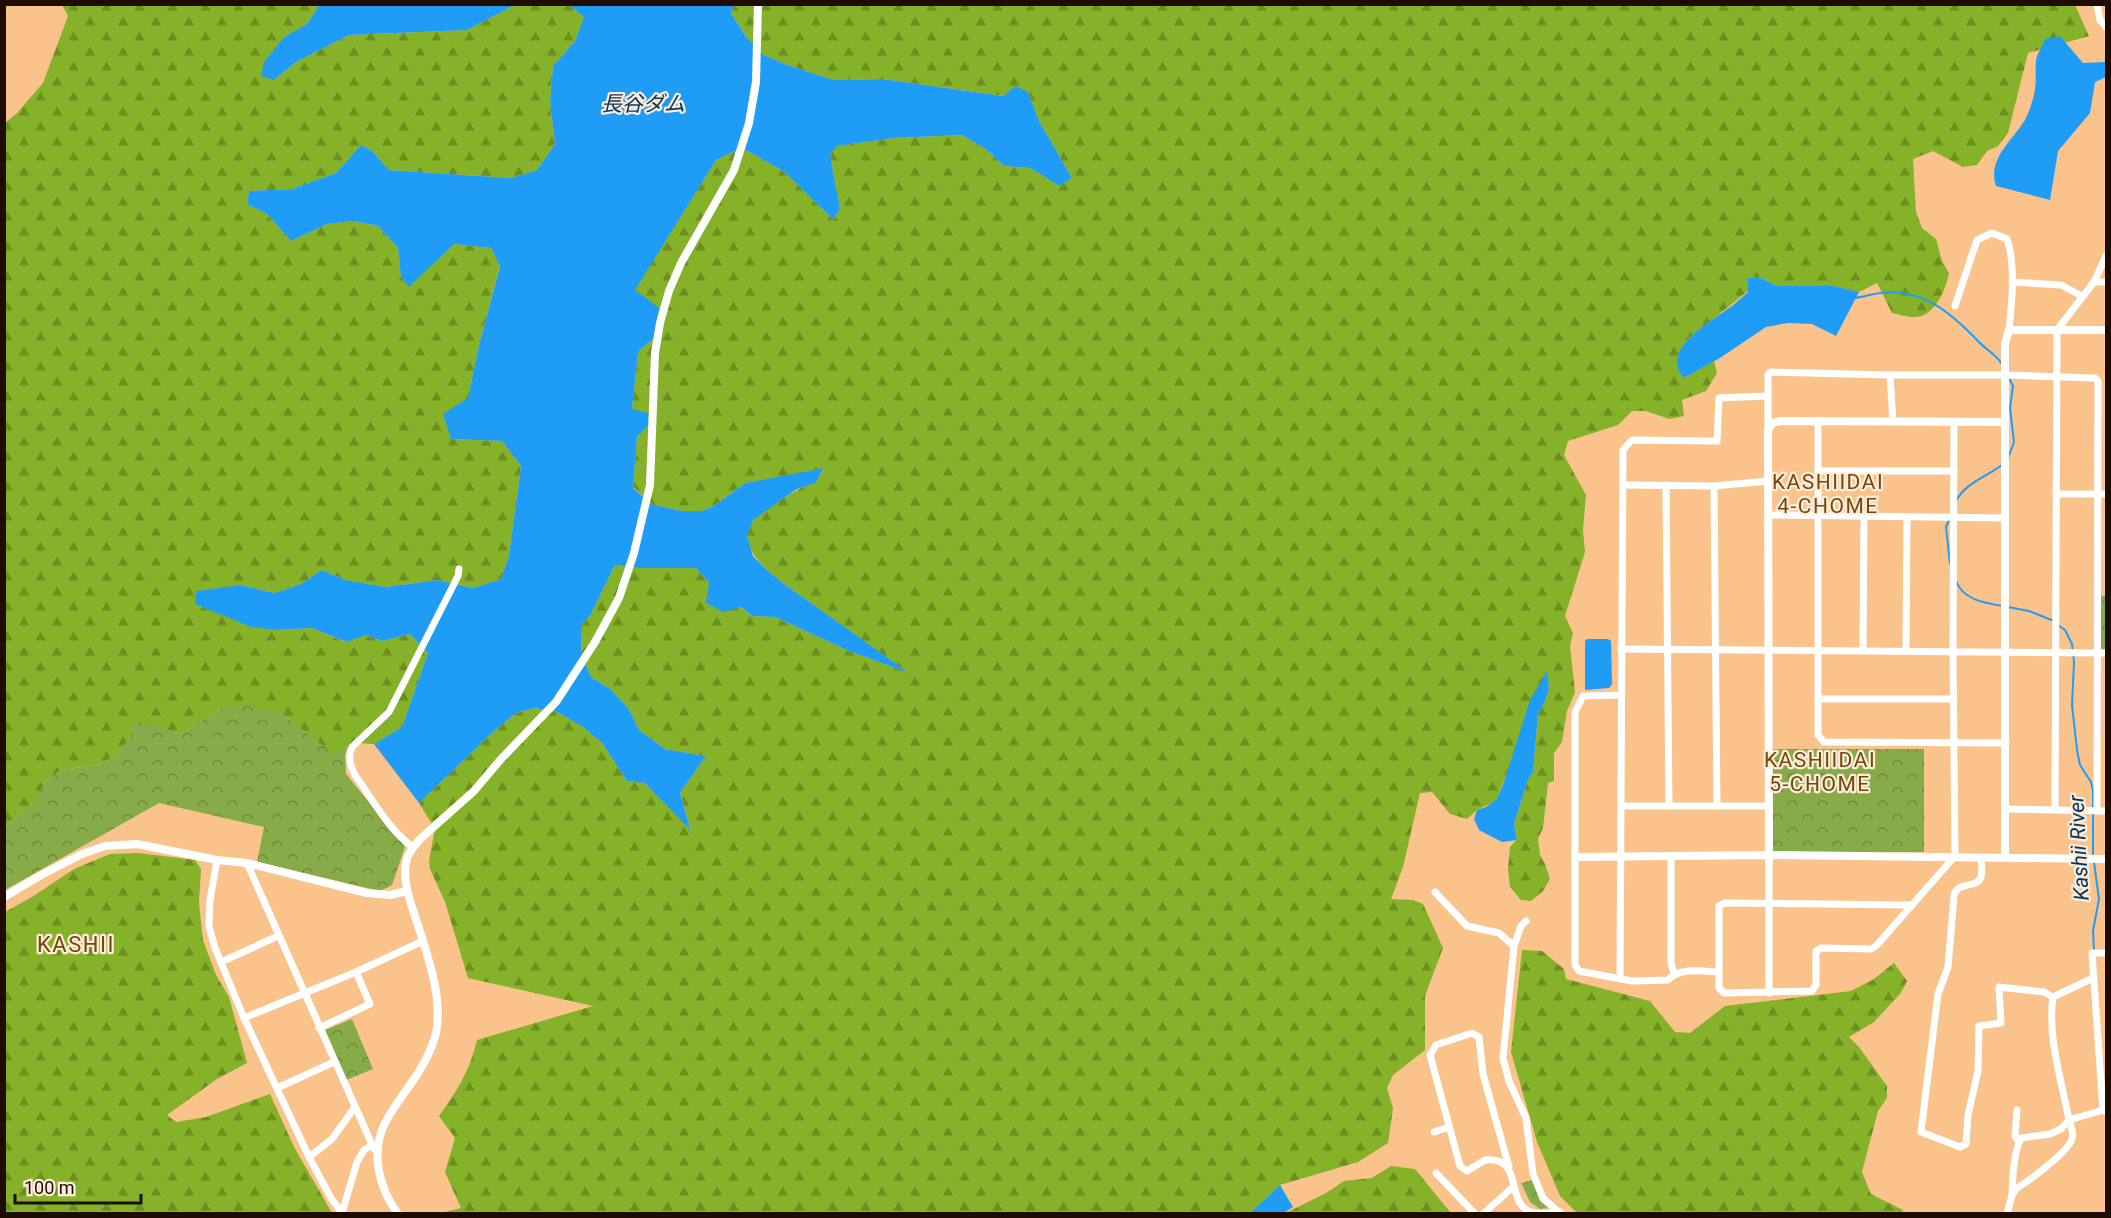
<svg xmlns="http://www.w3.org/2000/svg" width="2111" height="1218" font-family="Roboto,'Noto Sans JP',sans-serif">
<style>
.forest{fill:url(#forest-firs)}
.park{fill:url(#park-crowns)}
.water{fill:#1f9df6}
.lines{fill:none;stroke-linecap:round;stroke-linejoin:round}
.stream{stroke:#1f9df6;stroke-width:2}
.minor{stroke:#fff;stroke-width:7}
.tertiary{stroke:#fff;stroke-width:8}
.labels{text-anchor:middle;stroke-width:4.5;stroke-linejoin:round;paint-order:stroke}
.water-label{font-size:21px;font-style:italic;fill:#043457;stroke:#fdecdc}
.neighbourhood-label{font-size:21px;letter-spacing:1.5px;fill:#764705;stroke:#fdecdc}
.quarter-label{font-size:22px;letter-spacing:1.5px;fill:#764705;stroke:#fdecdc}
</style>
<defs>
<pattern id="forest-firs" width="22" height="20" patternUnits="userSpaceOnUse" patternTransform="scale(1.5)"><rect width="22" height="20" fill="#85b228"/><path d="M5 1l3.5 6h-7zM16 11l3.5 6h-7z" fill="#6c8f20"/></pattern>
<pattern id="park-crowns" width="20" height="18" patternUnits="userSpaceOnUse" patternTransform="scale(1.5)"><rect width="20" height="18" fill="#87ab48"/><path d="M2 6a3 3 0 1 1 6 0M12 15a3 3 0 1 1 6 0" fill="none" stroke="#6e8a3a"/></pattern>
</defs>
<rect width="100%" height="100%" fill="#fac38b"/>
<g class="forest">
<path d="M62,5H319L307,24L284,37L274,80L296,62L349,35L467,30L515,5H569L584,17L575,41L553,66L550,101L555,144L537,170L511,178L389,170L372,151L361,145L336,173L292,189L249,191L247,204L267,214L291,241L327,224L353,221L378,226L398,248L401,278L454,244L491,248L500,265L479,345L468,399L451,439L502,441L521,466L509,555L501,579L473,588L437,580L385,587L346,580L321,570L301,584L274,593L241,585L196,604L221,614L277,630L312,628L345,642L366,635L382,641L410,634L428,653L402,727L374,744L357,743L333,754L283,715L223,707L181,734L168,730L131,735L121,751L102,764L61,770L47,780L35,802L5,827V123L17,113L43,83L68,16Z"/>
<path d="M734,5H2075L2089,36L2028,53L2008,133L1998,146L1987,151L1977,165L1963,167L1933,151L1913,159L1916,212L1922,228L1936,239L1942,261L1949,273C1946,289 1935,316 1916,317C1909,318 1899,314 1892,313L1877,283L1859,292L1833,286H1777L1759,277L1747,278L1748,291L1688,339L1677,357L1684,378L1714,361L1717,373L1706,391L1682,400L1684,416L1669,419L1646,411H1632L1618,425L1568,441L1564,455L1586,495L1583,530L1585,552L1565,616L1573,633L1570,646L1575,692L1567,711L1562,742L1554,753V781L1548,783L1543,828L1538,838L1540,855L1545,864L1550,879L1543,891L1531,901L1521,900L1510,887L1508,869L1510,847L1517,839L1514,824L1528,780L1533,772L1538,714L1545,702L1549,688L1547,672L1496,801L1477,810L1467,819L1450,814L1432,792L1420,793L1403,867L1391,899L1413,900L1423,904L1443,948L1425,996V1050L1393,1075L1387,1088L1393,1108L1388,1143L1358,1162L1280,1185L1250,1213H441L461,1208L445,1172L455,1138L439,1116C457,1091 470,1070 477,1040L593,1006L468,978L445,902L430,869L429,861L435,829L419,803L494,731L516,713L535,708L557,712L583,727L602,743L627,781L645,783L691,830L680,793L706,756L665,749L639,730L629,709L610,689L591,677L581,653L582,624L590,616L615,565L637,568H696L709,583L752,616L775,617L849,651L907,672L780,581C764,568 735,543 753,520C758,513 787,496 796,491C810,482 815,484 824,469L745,483L714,506L701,511H683L653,505L633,487L637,436L632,409L638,352L655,337L634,290L716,160L742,148L783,171L833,219L840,209L830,155L837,146L894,138L962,135L987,150L1004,166L1030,168L1059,186L1072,178L1039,121L1028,92L1004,96L883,79L834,80L787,65L764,55L747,38L731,13Z"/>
<path d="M139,853L195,860L201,869L199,903L203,940L216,975L229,997L247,1063L217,1079L167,1115L176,1122L206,1117L270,1094L294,1147L332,1213H5V912L32,897L74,869L110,854Z"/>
<path d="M1522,950L1542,951L1564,969L1566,979L1650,1001L1675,1032L1690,1033L1725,1006L1851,991L1874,979L1894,963L1907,981L1900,994L1874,1022L1849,1037L1859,1047L1887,1086V1098L1878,1111L1862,1172L1871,1194L1903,1210L1901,1213H1577L1560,1196L1537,1142L1511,1052Z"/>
<path d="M1391,1166L1415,1169L1451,1213L1284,1214L1326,1193L1344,1181L1372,1178Z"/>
</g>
<g class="park">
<rect x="2101" y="596" width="5" height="53"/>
<path d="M244,704L283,715L333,753L348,747L345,755L346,774L405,847L392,885L380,891L257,862L264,827L159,803L5,890V827L35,802L47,780L61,770L102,764L121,751L131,735L133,724H149L181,734L223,707Z"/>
<path d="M1772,749H1924V852L1773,853Z"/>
<path d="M352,1019L373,1069L346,1080L325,1030Z"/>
<path d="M1532,1180L1540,1201L1548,1208L1540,1209L1530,1202L1521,1183Z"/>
</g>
<g class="water">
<path d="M319,5V4L515,5L467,30L349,35L296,62L274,80L261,76L264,62L284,37L307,24Z"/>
<path d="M569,5H734L731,13L747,38L764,55L787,65L834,80L883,79L1003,96L1016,86L1028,92L1039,121L1072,178L1059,186L1030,168L1004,166L987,150L962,135L894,138L837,146L830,155L840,209L833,219L783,171L742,148L716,160L635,290L659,308L655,337L638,352L632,409L648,413L649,425L637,436L633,488L653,505L683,511H701L714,506L745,483L824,468L815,483L797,489L753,520L747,536L753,556L767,570L780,581L909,673L849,651L775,617L752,616L741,607L723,612L706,603L709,583L696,568H637L615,565L590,616L582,624L581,653L591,677L610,689L629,709L639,730L665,749L706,756L680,793L691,831L645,783L627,781L602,743L583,727L557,712L535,708L516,713L494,731L419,803L374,744L402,727L428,653L410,634L382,641L366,635L346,642L312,628L277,630L251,627L195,604L196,591L241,585L274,593L301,584L321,570L346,580L385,587L437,580L473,588L501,579L509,555L521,466L502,441L451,439L443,414L468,398L479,345L500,266L491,248L454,244L409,287L401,278L398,248L378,226L353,221L327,224L291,241L267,214L247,204L249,191L292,189L336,173L361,145L372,151L389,170L511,178L537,170L555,144L550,101L553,66L575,41L584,17Z"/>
<path d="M2060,36L2083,63L2106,62V77L2095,82L2090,113L2058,151L2050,200L1996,186C1987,159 2012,141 2025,120C2029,112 2034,98 2035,89C2037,78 2034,67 2037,56C2039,51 2043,45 2045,39Z"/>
<path d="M1759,277L1777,286H1833L1859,292L1836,336L1812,324L1788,323L1766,327L1720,358L1684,378C1659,351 1707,324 1726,310C1734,305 1741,298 1748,292L1747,278Z"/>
<path d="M1587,639H1608L1611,641L1612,684L1609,688L1585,690V641Z"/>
<path d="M1547,671L1549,688L1545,702L1538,714L1533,772L1528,780L1514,824L1517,840L1502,842L1479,830L1474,819L1477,810L1486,807L1496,800L1503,785L1530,700Z"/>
<path d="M1280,1185L1293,1207L1284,1213H1250Z"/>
</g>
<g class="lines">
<g class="stream">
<path d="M1854,298C1863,297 1872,294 1881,293C1922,287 1952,314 1978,341C1984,348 1998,356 2001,363"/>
<path d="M2008,376L2013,386L2010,408L2014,442L2008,458"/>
<path d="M1956,501C1966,482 1987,477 2003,464"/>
<path d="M1949,520L1946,527L1950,564"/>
<path d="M1956,581C1963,600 1985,603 2003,606"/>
<path d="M2008,607L2029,611L2054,621"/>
<path d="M2058,625L2065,630L2072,644L2074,662L2072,705L2077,750L2080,765L2091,782L2093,791V808"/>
<path d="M2093,814V856"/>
<path d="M2094,951L2093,931L2099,899L2094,862"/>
</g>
<g class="minor">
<path d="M2097,4L2100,20L2106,27"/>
<path d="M2012,282L2061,285L2082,296"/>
<path d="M2094,282H2106"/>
<path d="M1955,306L1977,240L1992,233L2007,239C2016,266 2012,301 2009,330"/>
<path d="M1890,375L1893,422"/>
<path d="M1818,421V735L1824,742L2006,743"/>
<path d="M1768,431V375L1770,372L1890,375H2005L2095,378L2098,381L2097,811"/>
<path d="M1818,471H1954"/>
<path d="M1623,485L1714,486L1768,481"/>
<path d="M1666,485L1669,806"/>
<path d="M1714,486L1717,806"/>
<path d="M2056,494H2106"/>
<path d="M1769,515L2005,518"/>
<path d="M1621,649L2106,653"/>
<path d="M1863,649L1864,516"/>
<path d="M1906,650L1907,517"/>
<path d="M1620,695L1583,696L1575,712V965L1579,971L1632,981L1668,980C1680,967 1702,971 1718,972"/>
<path d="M1818,699H1954"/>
<path d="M1621,806H1769"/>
<path d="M2005,809L2106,811"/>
<path d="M2055,809L2057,330L2094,282L2106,256"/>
<path d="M413,847C390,832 371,797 355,775C350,766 348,756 352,747L389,712L458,576L459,569"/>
<path d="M1671,856V963L1674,973"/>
<path d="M1981,857C1981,863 1983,872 1981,877C1976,890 1957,880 1954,896L1948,967L1938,994L1921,1132L1960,1147L1966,1144L1968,1115L1978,1071L1979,1026L2001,1023L1999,987L2044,992L2053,997"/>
<path d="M217,860L210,900L209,926L215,948L244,1018L309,1157L331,1198L342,1213L357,1162L364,1150L372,1145"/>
<path d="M247,863L374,1149"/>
<path d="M1435,892L1467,926L1499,933L1514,946L1503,1058L1509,1081L1526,1118L1533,1174L1543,1198L1560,1213"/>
<path d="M1911,905L1725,903L1719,906V988L1724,993L1812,991L1816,985V951L1822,948L1871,949L1876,946L1955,856L1953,651L1954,423"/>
<path d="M1514,946L1521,926L1526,921"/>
<path d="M2106,953H2092L2103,1110L2106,1112"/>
<path d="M221,962L278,936"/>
<path d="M1620,978L1623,450L1632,440L1717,441L1719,398L1768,396"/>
<path d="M1769,993V862"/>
<path d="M244,1018L356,972L423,941"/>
<path d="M319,1028L370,1004L356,972"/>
<path d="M277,1088L334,1062"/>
<path d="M2017,1110L2015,1136L2019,1142"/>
<path d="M1434,1132L1449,1127"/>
<path d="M309,1157L332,1139L355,1107"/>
<path d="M1509,1167L1483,1074L1479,1037L1472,1033L1436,1045L1430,1055L1460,1166L1467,1171L1485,1160C1527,1156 1502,1207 1535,1213C1543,1214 1552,1213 1560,1212"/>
<path d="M1436,1173L1475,1214"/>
<path d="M2012,1195C2013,1176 2013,1155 2021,1138L2050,1134L2061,1129L2069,1120L2103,1110"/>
<path d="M1483,1214L1513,1187"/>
<path d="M2007,1214L2012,1195L2017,1188C2030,1180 2068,1152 2072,1139C2074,1133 2071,1126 2069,1120C2062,1082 2047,1036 2053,997L2093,978"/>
</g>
<g class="tertiary">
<path d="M1575,857L1769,855L2106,859"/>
<path d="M2005,857V344L2009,330H2106"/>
<path d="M1769,862L1768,431L1772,423L1781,421L2005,422"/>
<path d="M4,897L41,875L82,854L105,846L137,844L217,860L247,863L367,893L390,895L407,891"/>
<path d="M398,1214C379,1188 370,1153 385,1123C394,1106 407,1090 418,1073C426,1060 435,1044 437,1027C441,992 428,958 418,925C411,904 401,880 407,858C410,850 415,845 420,839L474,791L501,759L556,702L595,642L619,598L634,553L650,485L655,353L660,323L669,291L681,263L734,170L749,123L756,82L758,4"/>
</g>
</g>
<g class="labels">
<g class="water-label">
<text x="643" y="111">長谷ダム</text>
<text transform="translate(2079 848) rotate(-93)" y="7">Kashii River</text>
</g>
<g class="neighbourhood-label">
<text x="1828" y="489">KASHIIDAI<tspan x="1828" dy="24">4-CHOME</tspan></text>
<text x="1820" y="767">KASHIIDAI<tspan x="1820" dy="24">5-CHOME</tspan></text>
</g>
<g class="quarter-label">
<text x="76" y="952">KASHII</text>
</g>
</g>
<rect width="2111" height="1218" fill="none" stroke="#1f0c00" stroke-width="12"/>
<path d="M15 1194v9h126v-9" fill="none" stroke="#1f0c00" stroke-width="3"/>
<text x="24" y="1194" font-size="18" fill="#1f0c00" stroke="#fdecdc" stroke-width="4.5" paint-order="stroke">100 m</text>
</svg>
